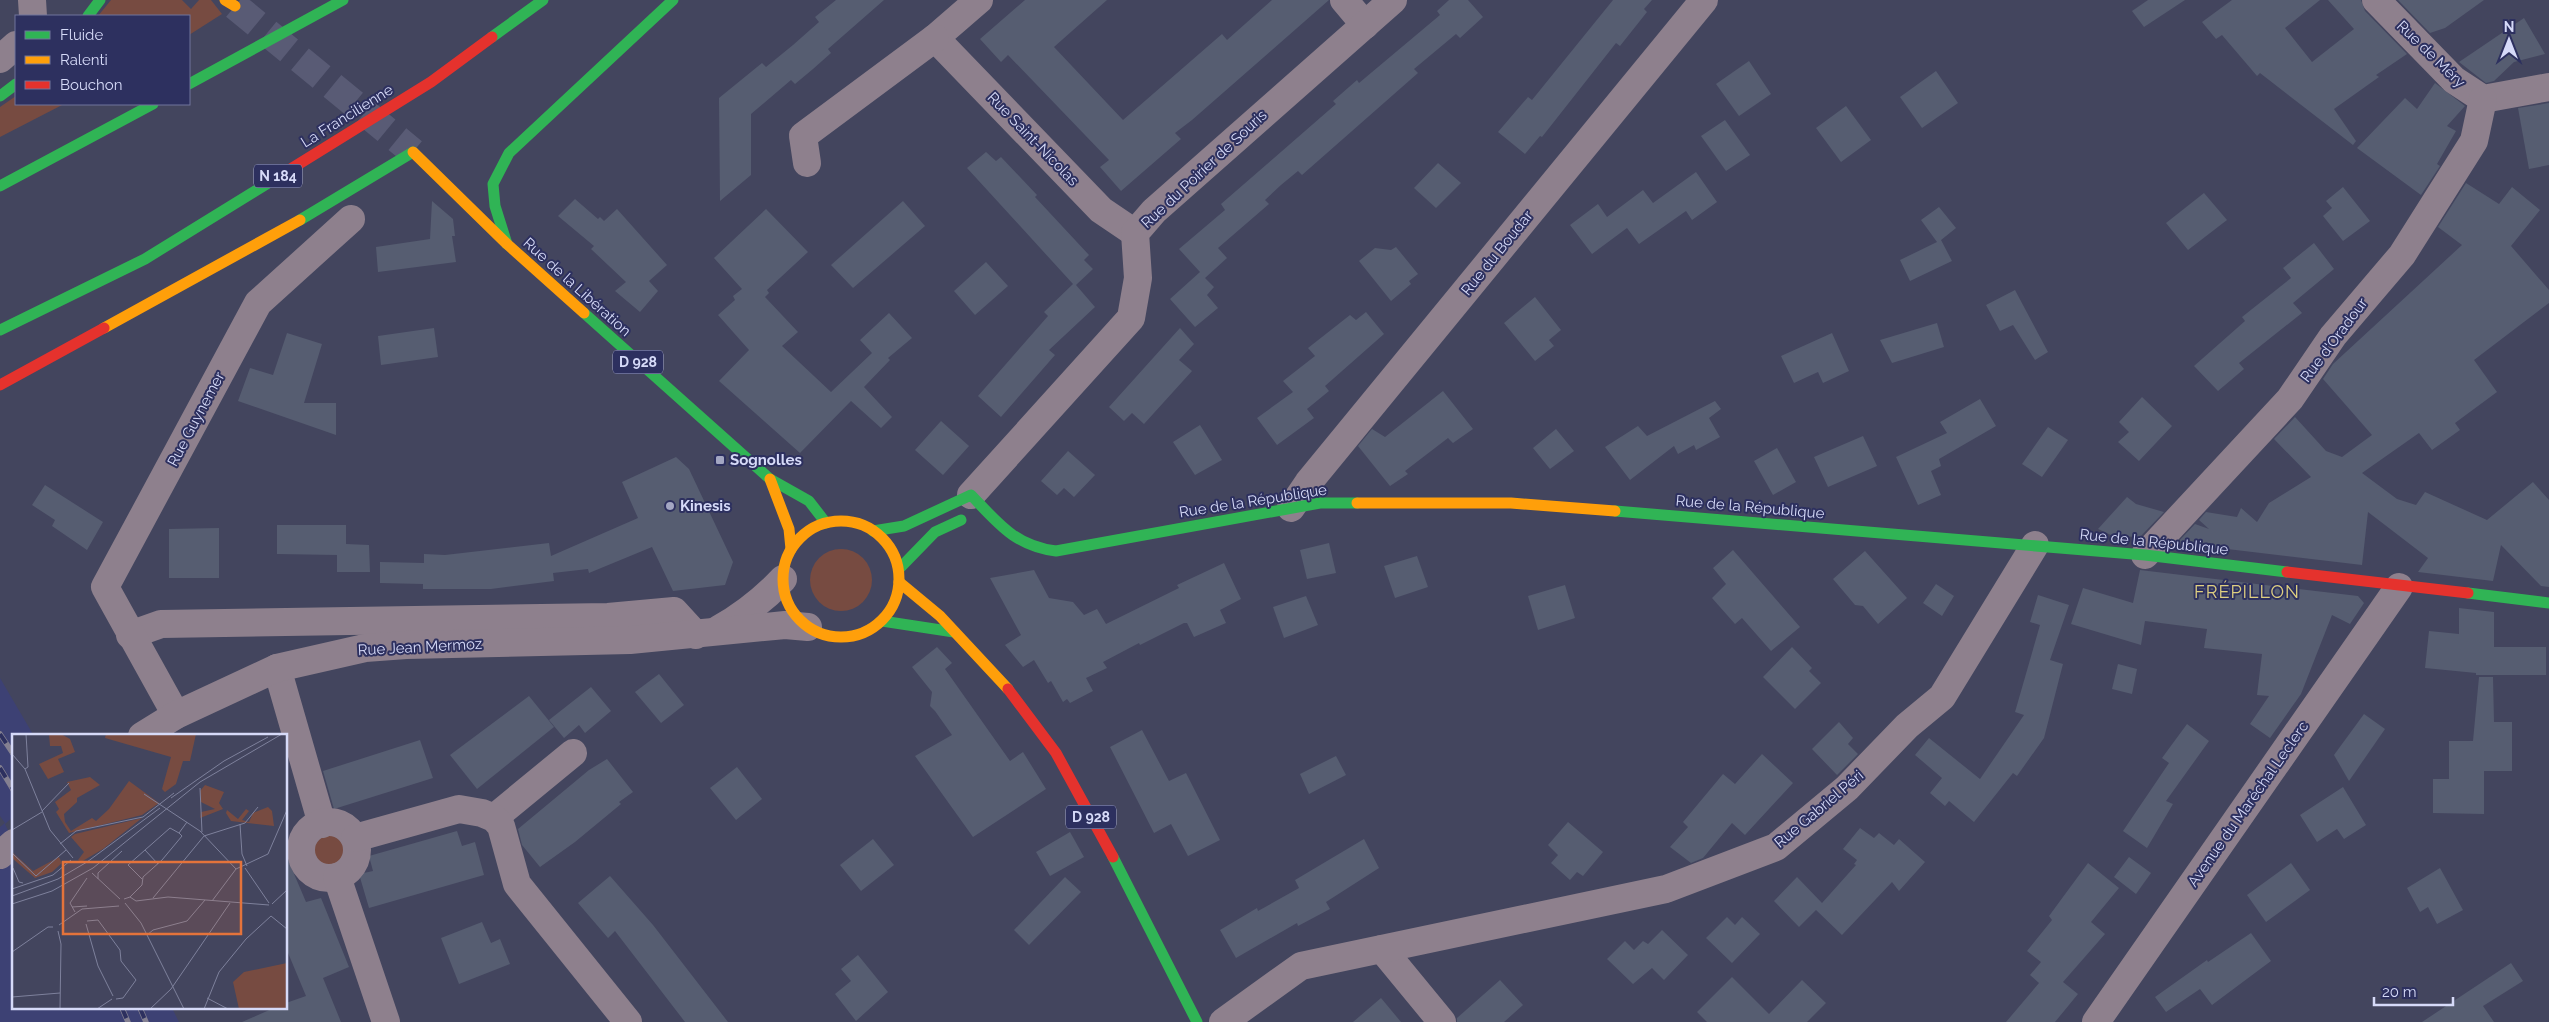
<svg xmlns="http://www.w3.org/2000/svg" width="2549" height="1022" font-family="Raleway,sans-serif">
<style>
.built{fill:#3d4174}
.green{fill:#774b41}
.building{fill:#565d71}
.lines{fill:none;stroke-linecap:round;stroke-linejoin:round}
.primary-tunnel{stroke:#595b75;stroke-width:28;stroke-dasharray:28 14;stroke-linecap:butt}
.street{stroke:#8e808d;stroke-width:28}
.fast{stroke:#30b455;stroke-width:11}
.slow{stroke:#ff9f0a;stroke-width:11}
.jam{stroke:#e5322d;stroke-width:11}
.rail-casing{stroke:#848091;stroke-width:5.5}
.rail{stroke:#2d305f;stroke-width:4;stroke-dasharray:11;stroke-linecap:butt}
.poi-dot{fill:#a3a6c2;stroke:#2d305f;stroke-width:2}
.labels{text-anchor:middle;stroke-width:4;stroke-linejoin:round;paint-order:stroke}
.shield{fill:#2d305f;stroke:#a3a7ca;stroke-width:1}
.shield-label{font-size:14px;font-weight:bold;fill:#d6daf8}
.street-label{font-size:15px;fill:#d6daf8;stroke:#2d305f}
.poi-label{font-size:15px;font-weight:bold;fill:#d6daf8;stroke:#2d305f;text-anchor:start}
.quarter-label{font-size:18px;letter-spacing:1px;fill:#decf81;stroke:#2d305f}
.inset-road{fill:none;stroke:#7e819c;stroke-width:1}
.view{fill:#e4733b;fill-opacity:0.15;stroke:#e4733b;stroke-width:2.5}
.inset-edge{fill:none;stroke:#d6daf8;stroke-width:2.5}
</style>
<rect width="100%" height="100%" fill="#43455e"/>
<path class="built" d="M0,678L34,736H14V816L5,824L14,843V1008H172L179,1022H0V827L5,823L0,816Z"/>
<g class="green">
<path d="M111,0H182L191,9L199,0H211L222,14L189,35V16H98Z"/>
<path d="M16,96V104H64L0,137V107Z"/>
<circle cx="841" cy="580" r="31"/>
<circle cx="330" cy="851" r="16"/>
</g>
<g class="building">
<path d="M836,0H884L828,49L831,53L813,69L795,84L791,80L751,114V175L720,201L719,98L762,63L766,67L793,45L819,22L815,17Z"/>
<path d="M1025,0H1107L1054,47L1123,120L1222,34L1227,40L1272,0H1329L1192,120L1175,133L1181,139L1121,191L1100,167L1109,160L1008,55L1001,62L980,39Z"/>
<path d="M1449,0H1468L1483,17L1460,38L1456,34L1414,69L1418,73L1302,175L1298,171L1281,185L1265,200L1269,204L1218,248L1227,258L1205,278L1214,287L1207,295L1218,308L1195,327L1170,299L1200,272L1179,249L1225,210L1221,204L1336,104L1333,101L1357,80L1359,83L1440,15L1437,11Z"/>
<path d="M1613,0H1652L1644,9L1647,12L1620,46L1616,43L1542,137L1540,136L1525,154L1498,132L1528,97L1532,100Z"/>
<path d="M2148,0H2185L2144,27L2132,11Z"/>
<path d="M2232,0H2320L2285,28L2312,62L2354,29L2328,0H2361L2365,11L2407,54L2376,75L2379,77L2334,109L2356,141L2353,145L2260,73L2257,76L2222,35L2216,39L2202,22Z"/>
<path d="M2398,0H2484L2445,28L2430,33Z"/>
<path d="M2524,18L2545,54L2514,62L2494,81L2486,83L2459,62Z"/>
<path d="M1749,61L1771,94L1739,116L1716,84Z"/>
<path d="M1936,71L1958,103L1922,128L1900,97Z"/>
<path d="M2435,83L2465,106L2447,126L2456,131L2437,164L2440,166L2421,195L2357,148L2405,98L2417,109Z"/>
<path d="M2549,103V165L2529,169L2518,108Z"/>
<path d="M1846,106L1871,140L1841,162L1816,128Z"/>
<path d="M1725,120L1750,155L1726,171L1701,136Z"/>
<path d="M986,152L996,161L1001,157L1037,195L1035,197L1089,255L1084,260L1093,269L1076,285L1095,307L1049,350L1055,355L1001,417L978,396L1048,316L1044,312L1073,284L967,168Z"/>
<path d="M1438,163L1461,183L1436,208L1414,188Z"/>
<path d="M1696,172L1717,202L1692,220L1686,211L1639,244L1627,228L1592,254L1570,225L1598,204L1607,217L1643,190L1653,203Z"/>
<path d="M2466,183L2499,204L2512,187L2540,210L2511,246L2549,290V303L2474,360L2497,392L2455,423L2460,430L2432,450L2419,433L2362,473L2397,499L2416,505L2425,492L2487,520L2533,482L2549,500V587L2541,586L2501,545L2493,581L2418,572L2428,558L2368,512L2362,565L2177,543L2195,524L2209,529L2199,520L2206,512L2237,517L2241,508L2257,522L2269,503L2311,477L2274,439L2295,417L2326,451L2342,457L2372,435L2323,379L2333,364L2462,245L2438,227Z"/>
<path d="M2343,187L2370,221L2343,241L2323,216L2332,208L2326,201Z"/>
<path d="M2204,193L2227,220L2188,250L2166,223Z"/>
<path d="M575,199L598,219L600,217L604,221L617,209L667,265L649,281L658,291L640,312L615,291L626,282L591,249L594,246L558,216Z"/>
<path d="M432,201L453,219L455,236H452L456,262L378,272L376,247L430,239Z"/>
<path d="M903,201L925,226L853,288L831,265Z"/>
<path d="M1939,207L1956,228L1941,240L1952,261L1910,281L1900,260L1937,242L1921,220Z"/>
<path d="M766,209L808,252L767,290L769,293L765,297L798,332L782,346L831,392L872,353L860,340L889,313L912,338L888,358L890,360L864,387L892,417L881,428L851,401L800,453L719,381L749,350L718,315L735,300L733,296L742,289L714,258Z"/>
<path d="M2314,243L2334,269L2293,303L2302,313L2239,363L2244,369L2218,391L2194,366L2245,321L2242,317L2291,278L2283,268Z"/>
<path d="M1396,247L1418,274L1409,281L1411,284L1391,301L1359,261L1375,248L1391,250Z"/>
<path d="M986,262L1008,286L975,315L954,291Z"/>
<path d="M2015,290L2048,352L2035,360L2013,325L2000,331L1986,305Z"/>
<path d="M1535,297L1561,330L1549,340L1554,346L1535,361L1504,323Z"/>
<path d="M1366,312L1384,334L1325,386L1329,391L1307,409L1314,418L1277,445L1257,418L1293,392L1283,381L1315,356L1308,348L1350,315L1356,320Z"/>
<path d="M1937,323L1944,347L1892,363L1880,340Z"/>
<path d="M434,328L438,357L381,365L378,336Z"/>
<path d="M1180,328L1194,344L1179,360L1192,371L1144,424L1132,413L1124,421L1109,407Z"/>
<path d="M287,333L322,344L304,403H336V435L238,401L250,368L273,375Z"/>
<path d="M1832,333L1849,371L1823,383L1818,372L1794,383L1781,356Z"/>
<path d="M1443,391L1473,429L1453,443L1448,438L1405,471L1408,474L1390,486L1358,446L1372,429L1385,437Z"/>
<path d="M2142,397L2172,426L2139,461L2118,442L2129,432L2119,422Z"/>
<path d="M1980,399L1996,426L1939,459L1941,466L1931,471L1941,495L1918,505L1896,457L1947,433L1940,422Z"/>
<path d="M1715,401L1721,409L1709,418L1720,437L1696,450L1694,445L1678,454L1674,446L1630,480L1605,447L1638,426L1647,436Z"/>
<path d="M941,421L969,446L943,475L915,450Z"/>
<path d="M1200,425L1222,460L1195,475L1173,442Z"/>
<path d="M2048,427L2068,440L2042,477L2022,464Z"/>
<path d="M1556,429L1574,451L1550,469L1533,448Z"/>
<path d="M1863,436L1877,466L1828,487L1814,457Z"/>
<path d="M1777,448L1796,482L1773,495L1754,461Z"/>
<path d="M1068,451L1095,475L1074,497L1064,488L1057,495L1041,481Z"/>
<path d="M676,457L689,469L733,562L725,585L673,591L652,547L589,573L588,569L553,573L554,581L491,589H423V584L380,583V562L424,563V554L445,555L549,543L551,556L638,518L622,482Z"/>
<path d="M45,485L103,522L87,550L52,526L55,520L32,505Z"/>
<path d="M2127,497L2136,504L2164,512L2140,537L2113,536L2098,529Z"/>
<path d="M277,525H346V544L369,545L370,572H337V555L277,554Z"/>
<path d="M219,528V578H169V529Z"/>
<path d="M1329,543L1336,573L1307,579L1300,550Z"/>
<path d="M1733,550L1800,627L1771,651L1742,618L1735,624L1712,598L1726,584L1713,568Z"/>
<path d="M1865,551L1907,598L1878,624L1863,606L1855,605L1833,579Z"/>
<path d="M1417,556L1428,587L1395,598L1384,566Z"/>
<path d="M1224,563L1241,599L1220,610L1226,623L1194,637L1187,623H1184L1140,645L1139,643L1103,662L1107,668L1086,678L1093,691L1070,703L1067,699L1063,702L1051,681L1048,683L1034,660L1023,667L1005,645L1021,635L990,578L1034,570L1049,598L1073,602L1084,615L1097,609L1106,624L1179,588L1177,585Z"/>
<path d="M2140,570L2358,596L2364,603L2350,624L2332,615L2301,694L2270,738L2250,724L2269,696L2257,695L2262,654L2204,648L2207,629L2145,621L2141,645L2071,624L2083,588L2133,603Z"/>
<path d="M1936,584L1954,596L1942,616L1923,603Z"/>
<path d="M1565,585L1575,618L1538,630L1528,596Z"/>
<path d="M2038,595L2069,605L2050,660L2063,664L2044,738L2017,776L2013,773L1974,822L1949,801L1945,806L1930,793L1942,778L1915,755L1929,738L1980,779L2024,715L2015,712L2040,625L2030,622Z"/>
<path d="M1306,596L1318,625L1284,638L1273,607Z"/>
<path d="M2459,608L2494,612V647H2546V675H2476V673L2425,668L2429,631L2459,634Z"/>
<path d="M937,647L952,663L945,669L1010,761L1023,752L1046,789L973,837L915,756L952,735L935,711L930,706L932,692L912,667Z"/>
<path d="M1792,647L1812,668L1809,671L1821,683L1795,709L1763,677Z"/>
<path d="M2118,664L2137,669L2132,694L2112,689Z"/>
<path d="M659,674L684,705L661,723L635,692Z"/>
<path d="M2479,677H2493L2494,722H2512V771H2484V814L2433,813V779H2449V741H2473Z"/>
<path d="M591,687L611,711L585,733L579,725L564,738L549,720Z"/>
<path d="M529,696L554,727L477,789L450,755Z"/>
<path d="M2364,714L2385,729L2349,781L2334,755Z"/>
<path d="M1839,722L1853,738L1848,744L1858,754L1837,775L1812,749Z"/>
<path d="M2187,724L2209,741L2166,801L2173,804L2147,848L2123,831L2169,763L2162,758Z"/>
<path d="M1142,730L1169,781L1186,773L1220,840L1188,856L1171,824L1154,833L1110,747Z"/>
<path d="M420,740L433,778L334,809L323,771Z"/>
<path d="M1762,754L1793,783L1745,835L1732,823L1703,858L1691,863L1670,847L1688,827L1683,822L1723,774L1735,784Z"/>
<path d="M1336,756L1346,775L1309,794L1300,774Z"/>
<path d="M607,759L633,792L619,802L621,804L575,842L540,867L522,845L518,829L589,770Z"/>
<path d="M737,767L762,799L736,820L710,788Z"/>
<path d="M2343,787L2366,825L2344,839L2337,829L2317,842L2300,815Z"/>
<path d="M1568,822L1603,852L1583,876L1577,872L1570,880L1551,863L1558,855L1548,845Z"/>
<path d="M1860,828L1874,838L1879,833L1894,845L1899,839L1925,862L1899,891L1892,882L1842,935L1816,910L1799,927L1774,901L1797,877L1822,903L1856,865L1854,864L1857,860L1843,849Z"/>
<path d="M457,831L462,846L475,842L484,875L369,908L359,874L373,871L369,856Z"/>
<path d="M1070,832L1084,857L1050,876L1036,852Z"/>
<path d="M873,839L894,865L861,891L840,865Z"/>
<path d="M1364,839L1379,868L1326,902L1330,909L1298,926L1297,923L1236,958L1220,930L1257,908L1258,911L1299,888L1295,880Z"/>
<path d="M286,855L306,902L321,898L349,967L323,978L341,1022H242L274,1008H286V1003L306,996L286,948Z"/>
<path d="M2129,857L2151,873L2136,894L2114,877Z"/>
<path d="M2088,863L2119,888L2091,922L2105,934L2063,982L2078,994L2055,1022H2006L2039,983L2030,975L2041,962L2027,951L2052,920L2049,916Z"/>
<path d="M2291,863L2310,890L2266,922L2247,895Z"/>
<path d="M2440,868L2463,910L2437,924L2428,907L2420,912L2407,888Z"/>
<path d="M610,876L653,925L728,1022H685L615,931L608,938L578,903Z"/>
<path d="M1065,877L1081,892L1029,945L1014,930Z"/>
<path d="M1727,917L1735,925L1742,917L1760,934L1732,963L1706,938Z"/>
<path d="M482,922L491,943L500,939L510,964L459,984L441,938Z"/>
<path d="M1662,930L1688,955L1664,980L1652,968L1633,984L1607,959L1625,941L1634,950L1643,941L1648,944Z"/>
<path d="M2251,933L2271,961L2212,1005L2200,989L2166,1012L2155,997L2207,960L2208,962Z"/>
<path d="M858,955L888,992L856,1021L835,994L851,981L841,969Z"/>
<path d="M2511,963L2523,981L2483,1006L2494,1022H2422Z"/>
<path d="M1732,977L1769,1014L1802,980L1826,1003L1807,1022H1707L1697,1012Z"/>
<path d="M1500,980L1523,1005L1504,1022H1457V1018Z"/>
<path d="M1381,998L1401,1022H1353Z"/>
</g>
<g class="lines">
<path class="primary-tunnel" d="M235,6L413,152"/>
<g class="street">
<path d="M32,0L33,16"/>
<path d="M979,0L935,38L1101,210L1135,233"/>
<path d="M1344,0L1365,25"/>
<path d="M2376,0L2454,80L2483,99L2549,87"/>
<path d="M0,59L16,45"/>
<path d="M807,163L803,136L935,38"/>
<path d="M971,495L1131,318L1138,278L1135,233L1154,211L1393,0"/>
<path d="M1291,508L1308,483L1704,0"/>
<path d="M2145,555L2290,399L2333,336L2402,255L2474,141L2483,99"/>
<path d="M719,629C744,615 763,600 783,579"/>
<path d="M130,635L161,624L608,617L674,611L696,635"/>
<path d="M277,668L322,824"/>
<path d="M176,715L105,587L258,303L351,219"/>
<path d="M142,736L176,715L277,668L365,648L406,645L630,640L785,625L808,627"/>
<path d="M494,818L573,753"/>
<circle cx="329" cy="850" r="28"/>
<path d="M355,838L459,809L482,813L494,818L501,826L517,884L628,1022"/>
<path d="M0,855L14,843"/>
<path d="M337,877L386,1022"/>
<path d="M1382,949L1442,1022"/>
<path d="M1223,1022L1301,966L1666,889L1776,847L1847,788L1907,726L1942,697L2035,545"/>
<path d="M2096,1022L2399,587"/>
</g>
<g class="fast">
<path d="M88,16L100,0"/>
<path d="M492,37L543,0"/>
<path d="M189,84L343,0"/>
<path d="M0,96L16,84"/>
<path d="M0,186L153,104"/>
<path d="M300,220L413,152"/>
<path d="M507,244L495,206L493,184L509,153L673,0"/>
<path d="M584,313L770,479L809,501L826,523"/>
<path d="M0,330L145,259L273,180"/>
<path d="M1615,511L2145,555L2287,572"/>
<path d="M873,531L904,526L971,495C998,523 1015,546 1056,551L1320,503H1357"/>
<path d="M899,569L935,532L961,520"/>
<path d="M2468,593L2549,603"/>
<path d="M882,621L954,632"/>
<path d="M1113,857L1197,1022"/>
</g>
<g class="slow">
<path d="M225,0L235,6"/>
<path d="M413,152L507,244L584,313"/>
<path d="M104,328L300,220"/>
<path d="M770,479L789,529L791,549"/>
<path d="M1357,503H1511L1615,511"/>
<circle cx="841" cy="579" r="58"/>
<path d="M899,582L940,616L1008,689"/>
</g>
<g class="jam">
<path d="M273,180L431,82L492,37"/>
<path d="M0,385L104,328"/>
<path d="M2287,572L2468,593"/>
<path d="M1008,689L1056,753L1113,857"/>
</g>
<defs>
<g id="rail">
<path d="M0,734L14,755"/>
<path d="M0,768L14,791"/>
<path d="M122,1008L128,1022"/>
<path d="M140,1008L146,1022"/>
</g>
</defs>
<use href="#rail" class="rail-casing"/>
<use href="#rail" class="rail"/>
</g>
<g class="poi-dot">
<rect x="715" y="455" width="10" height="10" rx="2.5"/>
<circle cx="670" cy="506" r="5"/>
</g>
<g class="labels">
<g class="shield">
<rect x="254" y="164.5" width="48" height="23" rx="4"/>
<rect x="613" y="350.5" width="50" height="23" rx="4"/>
<rect x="1066" y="805.5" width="50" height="23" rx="4"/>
</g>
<g class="shield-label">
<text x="278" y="181">N 184</text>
<text x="638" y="367">D 928</text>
<text x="1091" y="822">D 928</text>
</g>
<g class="street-label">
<text transform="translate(2431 54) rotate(44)" y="5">Rue de Méry</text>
<text transform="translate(347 116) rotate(-32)" y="5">La Francilienne</text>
<text transform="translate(1033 139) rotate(46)" y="5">Rue Saint-Nicolas</text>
<text transform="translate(1204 169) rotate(-43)" y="5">Rue du Poirier de Souris</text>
<text transform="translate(1497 253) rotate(-51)" y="5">Rue du Boudar</text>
<text transform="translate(577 287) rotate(42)" y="5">Rue de la Libération</text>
<text transform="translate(2334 340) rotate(-53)" y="5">Rue d'Oradour</text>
<text transform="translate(196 419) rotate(-62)" y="5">Rue Guynemer</text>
<text transform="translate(1253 501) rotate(-9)" y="5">Rue de la République</text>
<text transform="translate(1750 507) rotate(5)" y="5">Rue de la République</text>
<text transform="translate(2154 542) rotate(6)" y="5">Rue de la République</text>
<text transform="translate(420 647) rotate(-3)" y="5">Rue Jean Mermoz</text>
<text transform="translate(2248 804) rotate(-55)" y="5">Avenue du Maréchal Leclerc</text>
<text transform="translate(1819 809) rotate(-40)" y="5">Rue Gabriel Péri</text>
</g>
<g class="poi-label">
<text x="730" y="465">Sognolles</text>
<text x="680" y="511">Kinesis</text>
</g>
<g class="quarter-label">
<text x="2247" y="598">FRÉPILLON</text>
</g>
</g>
<g transform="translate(12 734)">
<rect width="275" height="275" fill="#43455e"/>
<path d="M37,0H49L58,5L63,18L46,25L52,38L36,45L27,30L51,19L49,12H38ZM94,0H184L178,27H171L164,50L153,58L150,55L159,23L93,4ZM78,43L88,51L65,64V68L52,80L53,88L59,97L80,84L84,87L97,75L117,47L147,69L130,81L57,99L44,78L47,75L43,68L59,56L55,48ZM193,51L212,58L207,69L211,75L188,84L189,78L203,75L189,68L188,57ZM256,73L260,77L262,92L219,87L214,79L215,76L226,85L234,75L237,77L230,86L237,88L241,79ZM130,84L91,115L69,128L66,126L72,118L59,103L63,100ZM0,118L21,137L47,123L50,129L40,138L23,144L0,124ZM275,229V275H227L221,248L232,238Z" fill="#774b41"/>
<path class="inset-road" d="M0,20L13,35L38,96L61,124M13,35L16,33L14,0M188,54L190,98M132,60L188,97L224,135L256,120L275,76M159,64L212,27L256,3M30,77L57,49M228,90L230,120L235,132M0,96L30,78M192,102L233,89L246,73M48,110L64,97L131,83L162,59M133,116L146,130M0,119L24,142L54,116M1,134L7,148L11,149M233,134L257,169M80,139L108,165M86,145V139L110,117M130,145L116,131L158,94L167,99M0,155L41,141L59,126M0,162L46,145L75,128L148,74M118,163L124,167L156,163L257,171M141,164L192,102M112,165L118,163L130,151L131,143L150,126L170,102L167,99L175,88M200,167L224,135M113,169L129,189L172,275M0,170L40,157L81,134L188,48L270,0M260,170L275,156M60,173L75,172M63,178L58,169L75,144M259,182L275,195M75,187L86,186L108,216L109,227L124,246L111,264L104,265M74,190L86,232L101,262M47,191L70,175L107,172M46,197L49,210L48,275M135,201L141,196L175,187L193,166M0,218L36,193H41M0,263L48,259M195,264L216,275M85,275L100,265M138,275L159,255L218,169M192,275L207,238L234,205L259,182"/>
<path class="view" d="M51,128H229V200H51Z"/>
<rect width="275" height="275" class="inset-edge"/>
</g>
<rect x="15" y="15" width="175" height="90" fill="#2d305f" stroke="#71749c"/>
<rect x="25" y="31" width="25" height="8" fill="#30b455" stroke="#71749c"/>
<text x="60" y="40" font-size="15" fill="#d6daf8">Fluide</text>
<rect x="25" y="56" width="25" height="8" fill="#ff9f0a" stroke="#71749c"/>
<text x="60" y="65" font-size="15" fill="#d6daf8">Ralenti</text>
<rect x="25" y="81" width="25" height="8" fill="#e5322d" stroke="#71749c"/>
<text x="60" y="90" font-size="15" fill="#d6daf8">Bouchon</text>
<g transform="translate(2509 40)" stroke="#2d305f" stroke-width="4" paint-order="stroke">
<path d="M0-4L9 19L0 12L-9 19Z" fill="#d6daf8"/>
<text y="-8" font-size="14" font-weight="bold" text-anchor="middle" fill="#d6daf8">N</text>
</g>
<path d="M2374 997v8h79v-8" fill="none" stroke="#d6daf8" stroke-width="2.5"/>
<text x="2382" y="997" font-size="15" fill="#d6daf8" stroke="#2d305f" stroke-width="4" paint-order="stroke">20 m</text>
</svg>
